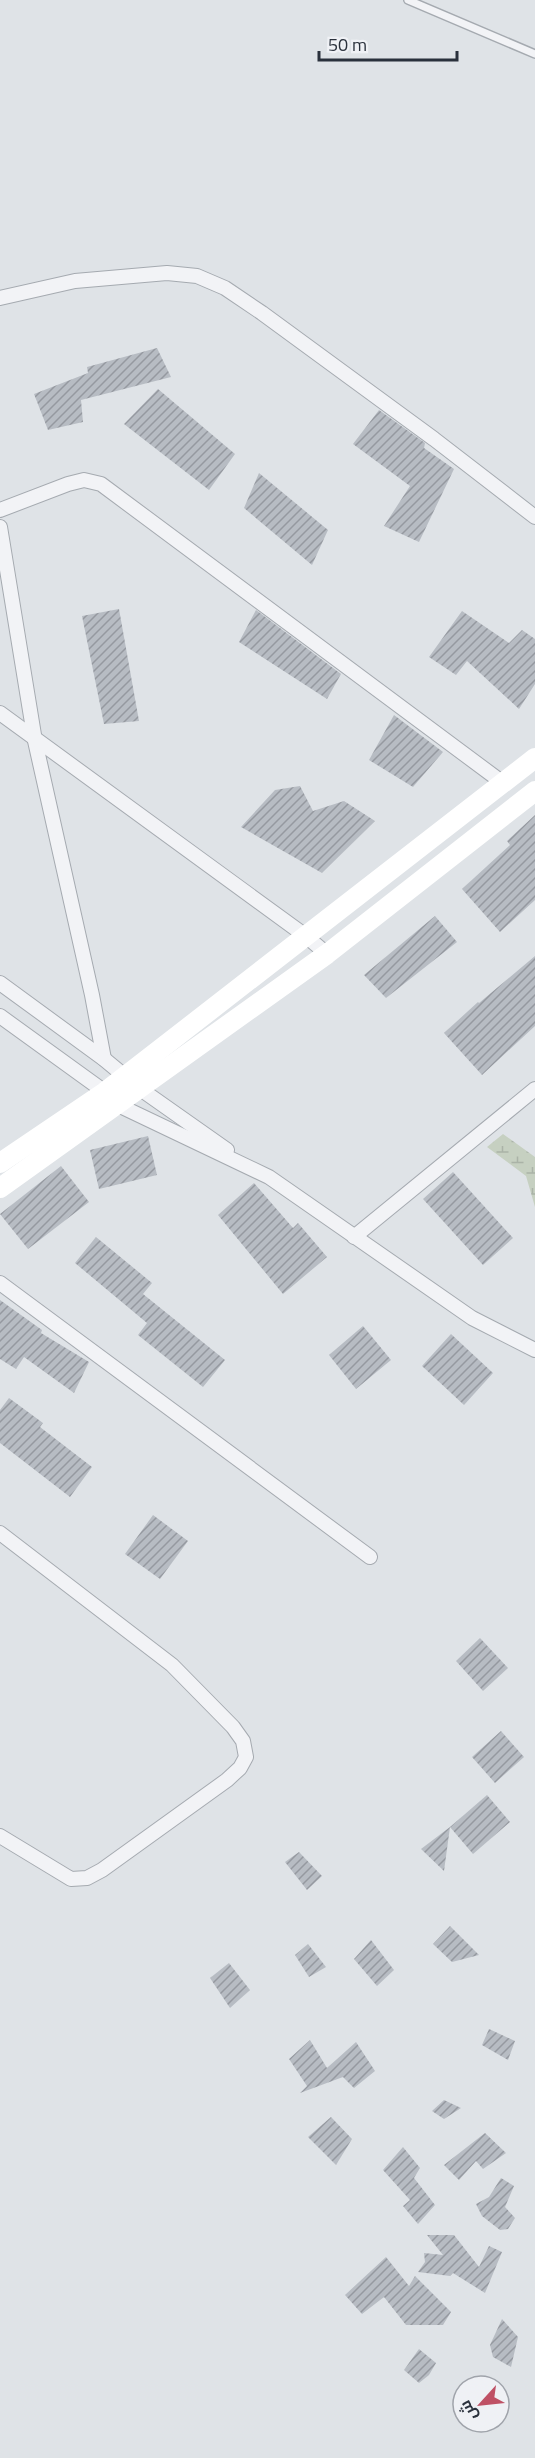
<svg xmlns="http://www.w3.org/2000/svg" width="535" height="2458" font-family="'Titillium Web',Cairo,sans-serif">
<style>
.wetland{fill:url(#wetland-marsh)}
.building{fill:url(#building-hatch)}
.lines{fill:none;stroke-linecap:round;stroke-linejoin:round}
.service-casing{stroke:#a5aab0;stroke-width:10}
.minor-casing{stroke:#a5aab0;stroke-width:16}
.service{stroke:#f2f3f6;stroke-width:7}
.minor{stroke:#f2f3f6;stroke-width:14}
.secondary{stroke:#fff;stroke-width:20}
</style>
<defs>
<pattern id="wetland-marsh" width="20" height="14" patternUnits="userSpaceOnUse" patternTransform="scale(1.5)"><rect width="20" height="14" fill="#c6d0c1"/><path d="M1 5h8M5 5V1M11 12h8M15 12V8" fill="none" stroke="#aab3a7"/></pattern>
<pattern id="building-hatch" width="6" height="6" patternUnits="userSpaceOnUse" patternTransform="scale(1.5)"><rect width="6" height="6" fill="#b7bcc3"/><path d="M-1 1l2-2M0 6l6-6M5 7l2-2" fill="none" stroke="#9599a0"/></pattern>
</defs>
<rect width="100%" height="100%" fill="#dfe3e7"/>
<path class="wetland" d="M503,1134L535,1157V1207L526,1176L487,1147Z"/>
<g class="building">
<path d="M157,348L171,377L81,400L83,422L48,430L34,394L88,373L87,367Z"/>
<path d="M158,389L235,454L209,490L124,424Z"/>
<path d="M379,410L425,443L424,448L454,469L419,542L384,526L410,486L353,444Z"/>
<path d="M259,473L328,530L312,565L244,508Z"/>
<path d="M119,609L139,721L104,724L82,616Z"/>
<path d="M256,610L341,674L327,699L239,642Z"/>
<path d="M462,611L509,643L522,630L535,639V684L519,709L467,661L456,675L429,657Z"/>
<path d="M394,715L443,752L413,787L369,760Z"/>
<path d="M300,786L313,811L344,801L375,821L322,873L241,827L275,790Z"/>
<path d="M535,815V900L500,932L462,889L510,845L507,841Z"/>
<path d="M435,916L457,942L386,998L364,975Z"/>
<path d="M535,956V1026L482,1075L444,1033L478,1002L479,1003Z"/>
<path d="M148,1136L157,1175L99,1189L90,1150Z"/>
<path d="M61,1166L89,1202L28,1249L0,1214Z"/>
<path d="M453,1172L513,1238L483,1265L423,1199Z"/>
<path d="M254,1183L293,1228L298,1223L327,1257L283,1294L218,1215Z"/>
<path d="M96,1237L152,1283L143,1294L225,1360L203,1387L138,1335L147,1323L75,1263Z"/>
<path d="M0,1300L42,1330L41,1333L89,1362L74,1393L24,1357L16,1369L0,1359Z"/>
<path d="M363,1326L391,1360L356,1389L329,1355Z"/>
<path d="M451,1334L493,1373L464,1405L422,1366Z"/>
<path d="M9,1398L43,1423L40,1427L92,1467L70,1497L0,1443V1410Z"/>
<path d="M153,1515L188,1541L160,1579L125,1554Z"/>
<path d="M480,1638L508,1668L483,1691L456,1661Z"/>
<path d="M501,1731L524,1757L495,1783L472,1757Z"/>
<path d="M487,1795L510,1822L473,1854L450,1827Z"/>
<path d="M450,1827L444,1871L421,1849Z"/>
<path d="M299,1852L322,1876L307,1890L285,1862Z"/>
<path d="M450,1926L479,1955L452,1962L433,1944Z"/>
<path d="M371,1940L394,1970L377,1986L354,1959Z"/>
<path d="M308,1944L326,1967L309,1977L295,1955Z"/>
<path d="M229,1963L250,1990L230,2008L210,1978Z"/>
<path d="M489,2029L515,2041L508,2060L482,2045Z"/>
<path d="M310,2040L327,2068L356,2042L375,2071L354,2088L343,2077L300,2093L307,2086L289,2059Z"/>
<path d="M444,2100L461,2108L444,2119L432,2111Z"/>
<path d="M331,2117L352,2139L336,2165L308,2137Z"/>
<path d="M485,2133L506,2153L483,2169L476,2161L459,2180L444,2165Z"/>
<path d="M403,2147L420,2168L414,2178L435,2205L418,2224L403,2206L410,2200L383,2170Z"/>
<path d="M501,2178L514,2186L505,2207L515,2218L508,2229L500,2230L482,2216L476,2204L489,2197Z"/>
<path d="M427,2235H454L479,2267L489,2246L502,2252L485,2293L453,2273L450,2276L418,2272L425,2262L424,2253L443,2255Z"/>
<path d="M386,2257L409,2286L415,2276L451,2312L443,2325H406L384,2297L362,2314L345,2295Z"/>
<path d="M502,2319L518,2337L511,2367L493,2357L490,2345Z"/>
<path d="M419,2349L436,2363L429,2375L419,2383L404,2370Z"/>
</g>
<g class="lines">
<defs>
<path id="service" d="M408,0L535,54"/>
<g id="minor">
<path d="M0,298L75,281L167,273L197,276L225,288L262,313L434,439L535,517"/>
<path d="M0,510L68,484L84,480L101,484L503,783"/>
<path d="M0,527L35,741L92,995L104,1059"/>
<path d="M0,713L307,937L327,954"/>
<path d="M0,983L104,1059L139,1088L227,1150"/>
<path d="M0,1016L105,1092L118,1105L269,1177L472,1318L535,1350"/>
<path d="M354,1237L535,1089"/>
<path d="M0,1283L370,1557"/>
<path d="M0,1533L172,1665L233,1727L243,1741L246,1757L240,1768L227,1780L102,1870L87,1878L71,1879L0,1836"/>
</g>
</defs>
<use href="#service" class="service-casing"/>
<use href="#minor" class="minor-casing"/>
<use href="#service" class="service"/>
<use href="#minor" class="minor"/>
<g class="secondary">
<path d="M0,1163L105,1092L535,758"/>
<path d="M0,1188L327,954L535,791"/>
</g>
</g>
<g transform="translate(481 2404) rotate(243)"><circle r="28" fill="#eff1f5" stroke="#a0a4ab" stroke-width="1.5"/>
<path d="M0-4.5L10 22L0 15L-10 22Z" fill="#bf5165"/>
<text y="-9" font-size="16" font-weight="bold" text-anchor="middle" fill="#2a313c">ش</text>
</g>
<path d="M319 51v9h138v-9" fill="none" stroke="#2a313c" stroke-width="3"/>
<text x="328" y="51" font-size="18" fill="#2a313c" stroke="#eff1f5" stroke-width="4.5" paint-order="stroke">50 m</text>
</svg>
